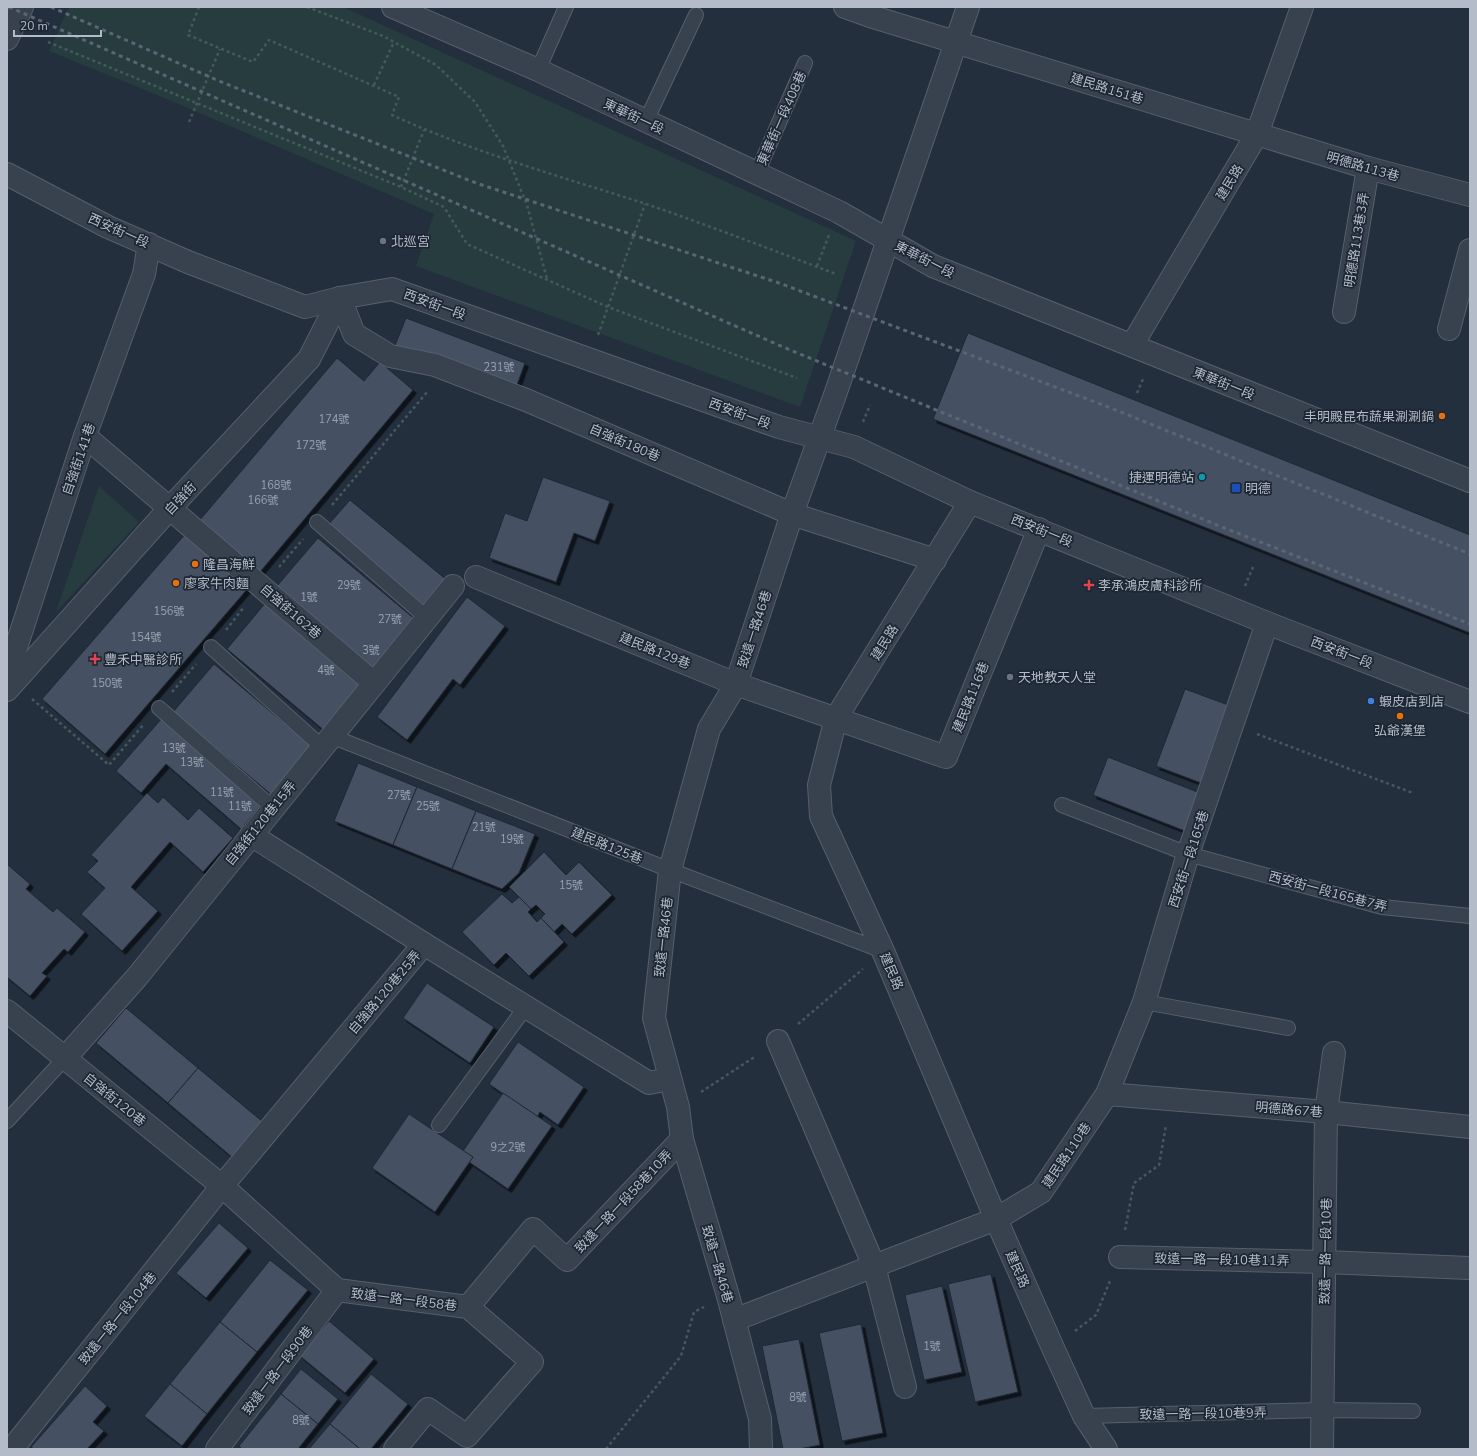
<svg xmlns="http://www.w3.org/2000/svg" width="1477" height="1456" font-family="'Nunito Sans','Noto Sans TC',sans-serif">
<style>
.green{fill:#263c3f}
.building{fill:#455162;stroke:#1f2835;filter:url(#shadow)}
.lines{fill:none;stroke-linecap:round;stroke-linejoin:round}
.service-casing{stroke:#565f6c;stroke-width:16}
.minor-casing{stroke:#565f6c;stroke-width:24}
.tertiary-casing{stroke:#565f6c;stroke-width:24}
.path{stroke:#44595c;stroke-width:2.5;stroke-dasharray:3 3;stroke-linecap:butt}
.service{stroke:#38414e;stroke-width:14}
.minor{stroke:#38414e;stroke-width:22}
.tertiary{stroke:#38414e;stroke-width:22}
.rail{stroke:#5a6575;stroke-width:3;stroke-dasharray:4 4;stroke-linecap:butt}
.worship-dot{fill:#6b7280;stroke:#1d2633;stroke-width:1.5}
.food-dot{fill:#e8710a;stroke:#1d2633;stroke-width:1.5}
.culture-dot{fill:#0f9aa8;stroke:#1d2633;stroke-width:1.5}
.transit-dot{fill:#1a4fb4;stroke:#1d2633;stroke-width:1.5}
.health-dot{fill:#e0444e;stroke:#1d2633;stroke-width:1.5}
.shop-dot{fill:#3f7fe0;stroke:#1d2633;stroke-width:1.5}
.labels{text-anchor:middle;stroke-width:3.5;stroke-linejoin:round;paint-order:stroke}
.number-label{font-size:11px;fill:#98a1af}
.street-label{font-size:13px;fill:#b4bcc9;stroke:#1d2633}
.poi-label{font-size:13px;fill:#b4bcc9;stroke:#1d2633;text-anchor:start}
</style>
<defs>
<filter id="shadow"><feDropShadow dx="3.5" dy="3.5" stdDeviation="0" flood-color="#0009"/></filter>
</defs>
<rect width="100%" height="100%" fill="#242f3e"/>
<g class="green">
<path d="M69,7H343L856,241L800,407L416,266L434,214L167,99L49,51Z"/>
<path d="M99,486L139,522L56,612Z"/>
</g>
<g class="building">
<path d="M406,318L525,363L517,385L394,348Z"/>
<path d="M968,333L1470,535V633L933,419Z"/>
<path d="M337,358L364,381L380,362L413,390L260,572L199,521Z"/>
<path d="M543,477L610,501L595,541L574,533L556,582L489,558L505,513L527,521Z"/>
<path d="M350,500L448,581L426,607L328,525Z"/>
<path d="M187,532L250,586L105,754L42,699Z"/>
<path d="M318,538L417,621L376,670L277,586Z"/>
<path d="M467,597L505,626L460,685L453,679L407,740L377,717Z"/>
<path d="M267,601L367,684L326,732L227,649Z"/>
<path d="M214,664L314,748L273,796L173,712Z"/>
<path d="M1185,689L1231,706L1201,783L1156,766Z"/>
<path d="M163,717L262,804L241,829L166,764L141,793L116,771Z"/>
<path d="M1108,757L1200,793L1185,831L1093,795Z"/>
<path d="M358,763L417,787L393,845L334,821Z"/>
<path d="M417,787L476,811L452,869L393,845Z"/>
<path d="M147,793L158,803L163,797L188,820L199,808L233,838L203,872L170,842L131,887L158,911L122,951L81,914L105,888L87,872L98,861L91,855Z"/>
<path d="M476,811L535,834L519,873L502,889L452,869Z"/>
<path d="M544,852L566,875L579,862L612,895L572,934L562,924L554,932L541,918L545,914L536,905L531,909L509,887Z"/>
<path d="M7,864L30,884L26,889L53,912L57,908L85,932L68,952L64,949L42,973L47,976L30,996L7,977Z"/>
<path d="M502,894L512,903L519,897L531,909L528,912L537,922L541,918L564,942L529,976L506,953L494,965L462,932Z"/>
<path d="M427,983L494,1027L470,1063L403,1018Z"/>
<path d="M126,1008L198,1068L168,1103L96,1043Z"/>
<path d="M518,1042L584,1087L558,1125L540,1112L537,1117L489,1084Z"/>
<path d="M198,1068L263,1122L233,1158L168,1103Z"/>
<path d="M503,1093L552,1126L508,1189L469,1162L473,1157L463,1151Z"/>
<path d="M409,1114L473,1157L435,1212L372,1168Z"/>
<path d="M219,1223L248,1248L206,1298L176,1273Z"/>
<path d="M270,1260L308,1290L257,1352L220,1322Z"/>
<path d="M991,1274L1018,1392L975,1402L948,1284Z"/>
<path d="M942,1286L962,1372L924,1380L905,1295Z"/>
<path d="M329,1321L374,1359L345,1393L300,1356Z"/>
<path d="M220,1322L257,1352L207,1414L170,1384Z"/>
<path d="M861,1324L883,1433L842,1441L819,1333Z"/>
<path d="M799,1339L820,1445L799,1449H783L762,1346Z"/>
<path d="M301,1369L338,1399L318,1424L281,1394Z"/>
<path d="M371,1374L408,1404L371,1449H360L330,1424Z"/>
<path d="M170,1384L207,1414L182,1446L144,1416Z"/>
<path d="M85,1386L107,1406L93,1422L104,1431L87,1449H34L31,1447Z"/>
<path d="M281,1394L318,1424L298,1449H242L239,1446Z"/>
<path d="M330,1424L360,1449H309Z"/>
</g>
<g class="lines">
<defs>
<g id="service">
<path d="M538,70L566,7"/>
<path d="M646,121L696,15"/>
<path d="M757,173L805,63"/>
<path d="M317,522L427,618"/>
<path d="M211,647L322,747"/>
<path d="M159,708L273,808"/>
<path d="M331,736L670,870L883,951"/>
<path d="M1062,805L1188,854L1382,907L1470,916"/>
<path d="M1144,1002L1288,1028"/>
<path d="M7,1121L65,1058"/>
<path d="M439,1125L525,1008"/>
<path d="M1084,1416L1323,1410L1413,1411"/>
</g>
<g id="minor">
<path d="M845,7L870,16L1368,168L1470,195"/>
<path d="M7,39L22,7"/>
<path d="M340,298L354,334L390,356L435,365L526,400L792,514L935,560"/>
<path d="M1344,312L1368,168"/>
<path d="M1449,329L1470,250"/>
<path d="M1132,345L1257,134L1302,7"/>
<path d="M85,436L374,683"/>
<path d="M970,502L836,718L819,785L821,816L883,951L996,1219L1053,1348L1084,1416L1106,1449"/>
<path d="M476,577L736,684L946,757L1039,529"/>
<path d="M7,675L85,436L144,274L149,244"/>
<path d="M7,690L170,508L309,359L340,298"/>
<path d="M251,835L424,944"/>
<path d="M7,1011L222,1186L337,1290L468,1307L532,1362L467,1436L428,1409L395,1449"/>
<path d="M778,1041L874,1266L905,1387"/>
<path d="M65,1058L137,977L453,586"/>
<path d="M1107,1094L1326,1112L1470,1127"/>
<path d="M1120,1257L1325,1262L1469,1268"/>
<path d="M468,1307L533,1229L567,1260L682,1139"/>
<path d="M734,1320L996,1219L1041,1192L1107,1094L1144,1002L1188,854L1267,623"/>
<path d="M12,1449L222,1186L424,944L649,1083L670,1079"/>
<path d="M217,1449L337,1290"/>
<path d="M761,1449L760,1419L728,1296L682,1139L678,1107L654,1018L670,870L709,729L736,684L792,514L836,392L968,7"/>
<path d="M1322,1449L1326,1112L1334,1053"/>
</g>
<g id="tertiary">
<path d="M393,7L538,70L839,212L933,266L1470,481"/>
<path d="M7,174L108,227L188,262L305,307L340,298L392,289L779,427L854,447L970,502L1267,623L1470,702"/>
</g>
</defs>
<use href="#service" class="service-casing"/>
<use href="#minor" class="minor-casing"/>
<use href="#tertiary" class="tertiary-casing"/>
<g class="path">
<path d="M199,7L188,35L253,62L269,40L399,97L392,115C473,152 559,176 643,203C708,225 772,250 836,274"/>
<path d="M307,7L383,36L436,65L475,102L503,146L527,205L547,279"/>
<path d="M48,42L401,187L444,207L467,244L608,307L797,378"/>
<path d="M374,85L394,42"/>
<path d="M189,122L220,49"/>
<path d="M401,187L424,130"/>
<path d="M817,266L829,235"/>
<path d="M598,335L645,204"/>
<path d="M1137,393L1143,379"/>
<path d="M863,422L870,405"/>
<path d="M332,505L428,391"/>
<path d="M279,567L303,539"/>
<path d="M1245,586L1253,567"/>
<path d="M226,630L244,607"/>
<path d="M172,692L196,664"/>
<path d="M32,699L109,765L144,724"/>
<path d="M1257,734L1413,793"/>
<path d="M798,1024L863,969"/>
<path d="M701,1092L756,1056"/>
<path d="M1125,1230L1134,1183L1159,1165L1166,1125"/>
<path d="M1075,1331L1096,1315L1110,1281"/>
<path d="M606,1449L681,1356L694,1312L704,1307"/>
</g>
<use href="#service" class="service"/>
<use href="#minor" class="minor"/>
<use href="#tertiary" class="tertiary"/>
<g class="rail">
<path d="M9,7L790,350L1222,527L1470,624"/>
<path d="M51,7L219,81L476,183L779,283L1111,408L1470,554"/>
</g>
</g>
<g class="worship-dot">
<circle cx="383" cy="241" r="4"/>
<circle cx="1010" cy="677" r="4"/>
</g>
<g class="food-dot">
<circle cx="1442" cy="416" r="4"/>
<circle cx="195" cy="564" r="4"/>
<circle cx="176" cy="583" r="4"/>
<circle cx="1400" cy="716" r="4"/>
</g>
<circle class="culture-dot" cx="1202" cy="477" r="4"/>
<rect class="transit-dot" x="1231" y="483" width="10" height="10" rx="2"/>
<g class="health-dot">
<path d="M1087 579h4v4h4v4h-4v4h-4v-4h-4v-4h4z"/>
<path d="M93 653h4v4h4v4h-4v4h-4v-4h-4v-4h4z"/>
</g>
<circle class="shop-dot" cx="1371" cy="701" r="4"/>
<g class="labels">
<g class="number-label">
<text x="499" y="371">231號</text>
<text x="334" y="423">174號</text>
<text x="311" y="449">172號</text>
<text x="276" y="489">168號</text>
<text x="263" y="504">166號</text>
<text x="349" y="589">29號</text>
<text x="309" y="601">1號</text>
<text x="169" y="615">156號</text>
<text x="390" y="623">27號</text>
<text x="146" y="641">154號</text>
<text x="371" y="654">3號</text>
<text x="326" y="674">4號</text>
<text x="107" y="687">150號</text>
<text x="174" y="752">13號</text>
<text x="192" y="766">13號</text>
<text x="222" y="796">11號</text>
<text x="399" y="799">27號</text>
<text x="240" y="810">11號</text>
<text x="428" y="810">25號</text>
<text x="484" y="831">21號</text>
<text x="512" y="843">19號</text>
<text x="571" y="889">15號</text>
<text x="508" y="1151">9之2號</text>
<text x="932" y="1350">1號</text>
<text x="798" y="1401">8號</text>
<text x="301" y="1424">8號</text>
</g>
<g class="street-label">
<text transform="translate(1107 88) rotate(17)" y="5">建民路151巷</text>
<text transform="translate(634 116) rotate(25)" y="5">東華街一段</text>
<text transform="translate(781 118) rotate(-66)" y="5">東華街一段408巷</text>
<text transform="translate(1363 166) rotate(16)" y="5">明德路113巷</text>
<text transform="translate(1229 182) rotate(-59)" y="5">建民路</text>
<text transform="translate(119 230) rotate(24)" y="5">西安街一段</text>
<text transform="translate(1356 240) rotate(-81)" y="5">明德路113巷3弄</text>
<text transform="translate(925 259) rotate(27)" y="5">東華街一段</text>
<text transform="translate(435 304) rotate(20)" y="5">西安街一段</text>
<text transform="translate(1224 383) rotate(22)" y="5">東華街一段</text>
<text transform="translate(740 413) rotate(20)" y="5">西安街一段</text>
<text transform="translate(625 442) rotate(23)" y="5">自強街180巷</text>
<text transform="translate(78 459) rotate(-71)" y="5">自強街141巷</text>
<text transform="translate(180 498) rotate(-47)" y="5">自強街</text>
<text transform="translate(1042 530) rotate(22)" y="5">西安街一段</text>
<text transform="translate(291 611) rotate(41)" y="5">自強街162巷</text>
<text transform="translate(754 629) rotate(-72)" y="5">致遠一路46巷</text>
<text transform="translate(884 642) rotate(-58)" y="5">建民路</text>
<text transform="translate(655 650) rotate(22)" y="5">建民路129巷</text>
<text transform="translate(1342 652) rotate(21)" y="5">西安街一段</text>
<text transform="translate(970 697) rotate(-68)" y="5">建民路116巷</text>
<text transform="translate(260 823) rotate(-51)" y="5">自強街120巷15弄</text>
<text transform="translate(607 845) rotate(22)" y="5">建民路125巷</text>
<text transform="translate(1188 859) rotate(-72)" y="5">西安街一段165巷</text>
<text transform="translate(1328 891) rotate(15)" y="5">西安街一段165巷7弄</text>
<text transform="translate(663 937) rotate(-84)" y="5">致遠一路46巷</text>
<text transform="translate(892 971) rotate(67)" y="5">建民路</text>
<text transform="translate(384 992) rotate(-50)" y="5">自強路120巷25弄</text>
<text transform="translate(115 1099) rotate(39)" y="5">自強街120巷</text>
<text transform="translate(1289 1109) rotate(5)" y="5">明德路67巷</text>
<text transform="translate(1066 1155) rotate(-56)" y="5">建民路110巷</text>
<text transform="translate(623 1201) rotate(-47)" y="5">致遠一路一段58巷10弄</text>
<text transform="translate(1325 1251) rotate(-89)" y="5">致遠一路一段10巷</text>
<text transform="translate(1222 1259) rotate(1)" y="5">致遠一路一段10巷11弄</text>
<text transform="translate(718 1264) rotate(74)" y="5">致遠一路46巷</text>
<text transform="translate(1018 1269) rotate(66)" y="5">建民路</text>
<text transform="translate(404 1299) rotate(7)" y="5">致遠一路一段58巷</text>
<text transform="translate(117 1318) rotate(-51)" y="5">致遠一路一段104巷</text>
<text transform="translate(277 1370) rotate(-53)" y="5">致遠一路一段90巷</text>
<text transform="translate(1203 1413) rotate(-1)" y="5">致遠一路一段10巷9弄</text>
</g>
<g class="poi-label">
<text x="391" y="246">北巡宮</text>
<text x="1434" y="421" text-anchor="end">丰明殿昆布蔬果涮涮鍋</text>
<text x="1194" y="482" text-anchor="end">捷運明德站</text>
<text x="1245" y="493">明德</text>
<text x="203" y="569">隆昌海鮮</text>
<text x="184" y="588">廖家牛肉麵</text>
<text x="1098" y="590">李承鴻皮膚科診所</text>
<text x="104" y="664">豐禾中醫診所</text>
<text x="1018" y="682">天地教天人堂</text>
<text x="1379" y="706">蝦皮店到店</text>
<text x="1400" y="735" text-anchor="middle">弘爺漢堡</text>
</g>
</g>
<rect width="1477" height="1456" fill="none" stroke="#b4bcc9" stroke-width="16"/>
<path d="M14 30v6h87v-6" fill="none" stroke="#b4bcc9" stroke-width="2"/>
<text x="20" y="30" font-size="12" fill="#b4bcc9" stroke="#1d2633" stroke-width="3" paint-order="stroke">20 m</text>
</svg>
